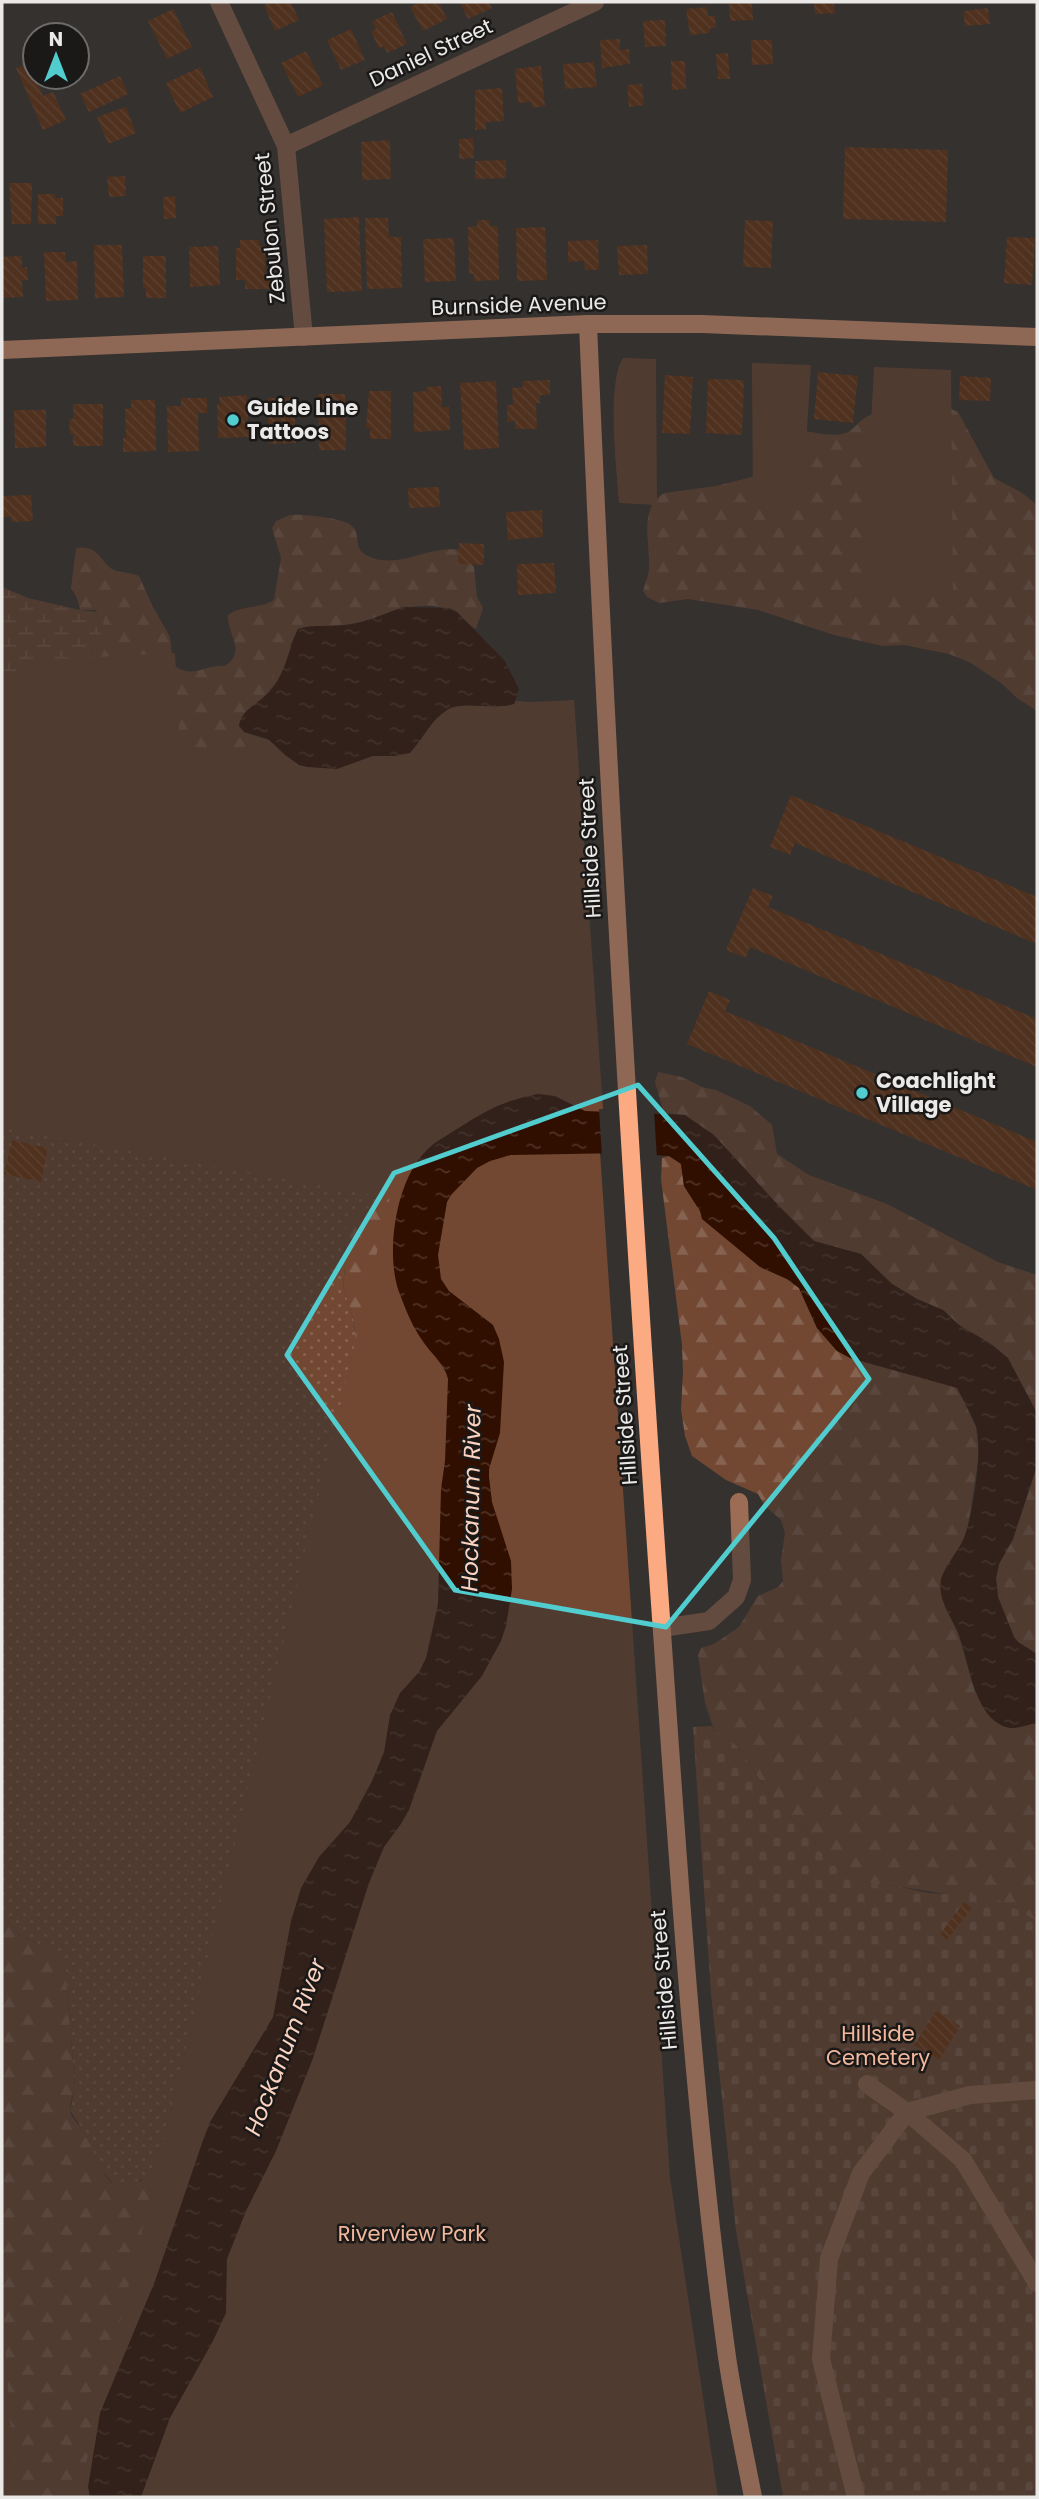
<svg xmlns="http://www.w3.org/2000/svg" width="1039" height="2499" font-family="Poppins,sans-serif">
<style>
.grass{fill:url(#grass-dots)}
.forest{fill:url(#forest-firs)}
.wetland{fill:url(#wetland-marsh)}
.cemetery{fill:url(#cemetery-stones)}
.park{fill:#724833}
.water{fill:url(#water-ripples)}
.pier{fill:#34312f}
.building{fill:url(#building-back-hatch)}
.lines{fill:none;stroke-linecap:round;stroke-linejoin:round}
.minor{stroke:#9d6c54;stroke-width:18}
.major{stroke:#fbaa82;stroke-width:18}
.marked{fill:none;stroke:#52cdcf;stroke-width:5;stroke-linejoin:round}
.poi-dot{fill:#52cdcf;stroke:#1a1918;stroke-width:2.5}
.labels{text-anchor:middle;stroke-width:5;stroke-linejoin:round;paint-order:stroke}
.street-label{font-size:21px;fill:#ebe9e8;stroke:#1a1918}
.poi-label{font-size:21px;font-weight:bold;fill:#ebe9e8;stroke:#1a1918;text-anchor:start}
.park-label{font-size:21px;fill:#f3b89c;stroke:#1a1918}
.water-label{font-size:23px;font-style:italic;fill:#fcd3c0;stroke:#1a1918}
</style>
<defs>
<pattern id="grass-dots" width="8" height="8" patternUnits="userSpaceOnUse" patternTransform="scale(1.75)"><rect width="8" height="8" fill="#724833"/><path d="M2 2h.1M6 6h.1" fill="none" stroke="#866251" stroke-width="1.8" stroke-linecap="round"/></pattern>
<pattern id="forest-firs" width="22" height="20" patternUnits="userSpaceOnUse" patternTransform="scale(1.75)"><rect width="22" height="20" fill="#724833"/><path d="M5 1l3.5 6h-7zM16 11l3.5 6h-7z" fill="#866251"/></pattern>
<pattern id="wetland-marsh" width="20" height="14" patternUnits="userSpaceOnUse" patternTransform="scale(1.75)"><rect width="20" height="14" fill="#724833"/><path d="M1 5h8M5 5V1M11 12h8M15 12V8" fill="none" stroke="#866251"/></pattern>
<pattern id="cemetery-stones" width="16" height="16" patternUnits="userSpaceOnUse" patternTransform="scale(1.75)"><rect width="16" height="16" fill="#724833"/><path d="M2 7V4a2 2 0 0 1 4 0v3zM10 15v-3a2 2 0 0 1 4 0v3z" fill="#866251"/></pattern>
<pattern id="water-ripples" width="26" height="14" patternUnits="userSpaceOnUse" patternTransform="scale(1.75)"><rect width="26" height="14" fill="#300f00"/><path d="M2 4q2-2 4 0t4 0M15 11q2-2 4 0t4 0" fill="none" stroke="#4e3225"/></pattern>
<pattern id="building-back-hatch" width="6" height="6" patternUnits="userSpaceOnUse" patternTransform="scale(1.75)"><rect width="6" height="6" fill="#70310b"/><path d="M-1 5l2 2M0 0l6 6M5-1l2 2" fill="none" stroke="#854f2f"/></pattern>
</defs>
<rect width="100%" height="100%" fill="#34312f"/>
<path class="grass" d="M575,750L582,793L584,939L397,1210L344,1241L345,1268L343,1286L354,1321L356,1342L163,2144L153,2156V2168L145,2178L134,2183L114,2185L100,2169L87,2137L70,2110L75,2087L65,1964L45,1947L21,1936L2,1916V1078Z"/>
<g class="forest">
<path d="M945,406L958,412L994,478L1021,492L1037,505V711L1017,698L1001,683L969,662L949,654L904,645L883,646L834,635L758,610L688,599L659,603L647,597L643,591C645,584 648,577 649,570C651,545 637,507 665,493L716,486L760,475L802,430C814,433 841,439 851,430C858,424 863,417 873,414C893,408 923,409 945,406Z"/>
<path d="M290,515C302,514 346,518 353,527C363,540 349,551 376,559C405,566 431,545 460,550L474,567L477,597L483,608L476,629C467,625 463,615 455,612C416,595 384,618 348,625C332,628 314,625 298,629C280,664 285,685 248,710L244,732L272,741L514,704L516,701L528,702L556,752L37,749L97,610H80L77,598L71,588L76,548C98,544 100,561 112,569C118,573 131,572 139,576L153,607L170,637L173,665C195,680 204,664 225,666C247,652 227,634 228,615C242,605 260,609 274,600L281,558L272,528L276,521Z"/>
<path d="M658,1072L682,1077L702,1087L716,1090L750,1106L772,1125L777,1154L809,1175L887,1204L998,1262L1037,1275V1413L1007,1358L991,1344L959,1325L943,1310L917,1299L892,1284L861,1254L814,1241L685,1115L664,1113L655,1082Z"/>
<path d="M669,1156L681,1163L684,1186L700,1211L760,1267L787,1279L799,1288L817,1328L837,1351L851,1358L957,1387L976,1427L979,1455L968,1527L963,1541L941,1578L945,1607L958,1633L975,1692L1031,1724L1037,1723V1922L1005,1903L895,1886L866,1883L830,1863L804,1828L781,1811L737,1746L714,1730L705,1703L698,1655L701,1648L714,1644L739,1627L758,1596L778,1587L783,1581L781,1560L785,1533L781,1520L765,1506L758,1494L726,1480L692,1456L685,1436L681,1409L683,1372L682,1345L661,1179L662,1158Z"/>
<path d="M382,1202H389L396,1208L90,2497H2V1916L21,1936L45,1947L65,1964L75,2087C73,2096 68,2105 71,2114C74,2121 81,2126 84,2132C95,2151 97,2171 114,2185L141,2181L153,2168L151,2159L163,2144L173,2111L356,1342L354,1321L343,1286L345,1268L344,1232L350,1221L356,1216L374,1203Z"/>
<path d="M1037,1466V1654L1018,1642L1014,1637L998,1597L996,1578L999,1564L1013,1539Z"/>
</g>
<path class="wetland" d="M2,587L28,598L80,610L106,613L92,666L2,759Z"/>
<path class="cemetery" d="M712,1726L714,1730L737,1746L781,1811L804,1828L830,1863L866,1883L895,1886L929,1893L986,1896L1005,1903L1037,1921V2497H783L736,2231L711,1994L693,1727Z"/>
<g class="park">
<path d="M623,358L656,359L657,505L619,503C617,469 606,385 623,358Z"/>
<path d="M752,363L811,365L802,510L753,509Z"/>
<path d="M874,367L951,370L953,590L862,592Z"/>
<path d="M370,643L374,710L574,700L604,1122L598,1123L670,2178L718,2497H78L390,1198L2,1128V680L19,679V661L175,653L180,750L277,745L272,647Z"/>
<path d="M2,2308L3,2317L16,2497H2Z"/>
</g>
<g class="water">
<path d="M403,607L449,608L457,612L505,661L519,689L514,704C493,711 463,700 447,710C431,720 423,739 410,753L395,756H373L337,769L307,767L299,765L285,755L268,739L244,732L239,726C240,709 261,703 271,690C286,672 288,650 298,629C313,624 328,627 343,625C364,624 383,614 403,607Z"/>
<path d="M538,1094L555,1096L585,1111L685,1115L714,1135L778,1205L814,1241L861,1254L892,1284L917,1299L943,1310L959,1325L991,1344L1008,1358L1037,1413V1466L1013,1539L999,1564L996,1578L998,1597L1014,1637L1018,1642L1037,1654V1723C1025,1725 1012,1732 1001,1725C973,1711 969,1661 959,1635C952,1617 937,1600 941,1580C944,1567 956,1554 962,1542C973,1520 983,1449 976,1426C971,1413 963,1400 957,1388L850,1358L837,1351L817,1328L799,1288L787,1279L760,1267L702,1219L700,1211L684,1186L681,1164L669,1156L626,1153L511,1155L490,1161L477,1168L451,1195L447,1202L438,1255L441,1279L449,1291L493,1325L499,1339L504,1362L500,1433L489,1469V1477L492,1502L511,1561L512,1589L506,1626L501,1641L482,1676L437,1731L409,1810L401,1824L384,1847L369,1883L312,2061L276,2151L246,2211L227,2259L226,2313L213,2341L170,2418L141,2497H90L88,2487L100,2413L155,2281L202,2143L210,2122L273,2017L291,1921L301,1888L319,1857L350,1822L372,1781L384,1752L390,1715L400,1693L419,1672L426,1658L438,1604L441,1489L445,1461L448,1379C445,1364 430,1353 422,1340C412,1326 405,1308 399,1292C385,1253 396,1180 426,1151C433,1143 443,1138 452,1132C486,1111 498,1102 538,1094Z"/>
</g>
<path class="pier" d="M599,1109L654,1110L657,1159L602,1157Z"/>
<g class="building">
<path d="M271,2H291L299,20L275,31L264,5Z"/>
<path d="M420,2H439L447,19L423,31L410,7Z"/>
<path d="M460,2H489L492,8L468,19Z"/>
<path d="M729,2H752L753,20L730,21Z"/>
<path d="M814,2H834L835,13L815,14Z"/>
<path d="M707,7L708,16H715L716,28H711L709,33L690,35L686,9Z"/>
<path d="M988,8L990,24L965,26L963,11Z"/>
<path d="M173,9L192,47L167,59L148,21Z"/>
<path d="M392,12L407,44L387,53L384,46L379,49L371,31L376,29L372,21Z"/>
<path d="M665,20L666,46L645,47L643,21Z"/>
<path d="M351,29L365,60L341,70L327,40Z"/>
<path d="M620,39V50L629,49L630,64L602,68L600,40Z"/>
<path d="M751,40H772L773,64L752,65Z"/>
<path d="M306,51L323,85L298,97L281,63Z"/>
<path d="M728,53L730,79H718L716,54Z"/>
<path d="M671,61H685L686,89L672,90Z"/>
<path d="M594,62L597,87L565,89L563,64Z"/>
<path d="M29,63L43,96L53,92L66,120L43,130L16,68Z"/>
<path d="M541,66L545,106L532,108L531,102L518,103L515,69Z"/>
<path d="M200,67L213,97L180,113L166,83Z"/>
<path d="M120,76L128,94L89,112L80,94Z"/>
<path d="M642,84L644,105L629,107L627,85Z"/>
<path d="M502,88L504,121L486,122V129L475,130V90Z"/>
<path d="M126,107L136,133L108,144L97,117Z"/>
<path d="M473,138L474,158L459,159V139Z"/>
<path d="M390,140L391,179L362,180L361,142Z"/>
<path d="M845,147L948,150L946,222L843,219Z"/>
<path d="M506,160V178L475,179V161Z"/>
<path d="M125,176L126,196L109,197L107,177Z"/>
<path d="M9,183H32L31,224H12Z"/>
<path d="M38,194H55V198H63V216H56V224H38Z"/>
<path d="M175,196L176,218L164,219L163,197Z"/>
<path d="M359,217L362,291L327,292L324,219Z"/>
<path d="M365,218H388L389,237H401L402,288L367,289Z"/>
<path d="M477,220H489L490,226H498L499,280L474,281V274H469L468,227L477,226Z"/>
<path d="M745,220L773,221L771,268L743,267Z"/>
<path d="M545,227L547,280L517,281L516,228Z"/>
<path d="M1007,237L1035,238L1032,285L1004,283Z"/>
<path d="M454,238L456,281L425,282L423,239Z"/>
<path d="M240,240H259V246H265V274H274V289H245V280H236V248H240Z"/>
<path d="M598,240L599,270H585L584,261L568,262V241Z"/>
<path d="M94,245H122L124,297L95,298Z"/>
<path d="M647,245L648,274L619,275L617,246Z"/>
<path d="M218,246L220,285L190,287L189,247Z"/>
<path d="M44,252H65L66,262L77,261L78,300L46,301Z"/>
<path d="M22,256V268L27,267L28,280H22L23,297L2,298V257Z"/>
<path d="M143,256H166V298H146V288H143Z"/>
<path d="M818,372L858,376L853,423L814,419Z"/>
<path d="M665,375L693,377L690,434L662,433Z"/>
<path d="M960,376L991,378L990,401L959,400Z"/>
<path d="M708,379L744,380L742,435L706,433Z"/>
<path d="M550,380V395H540V403H536L537,429H515V421L507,422V405H513L512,388L523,387V381Z"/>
<path d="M496,381L499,448L464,450L460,383Z"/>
<path d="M441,386L442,407H449L450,430L414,432L413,392L427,391L426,387Z"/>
<path d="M369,391H391V439H370V428H366Z"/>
<path d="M318,394H345L346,450H319Z"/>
<path d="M247,395L249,437L218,438L217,404H220L219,397Z"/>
<path d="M294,397L296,443L269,444L267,398Z"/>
<path d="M181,398H207V413H198L199,451L168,452L167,406H181Z"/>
<path d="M131,400H155L156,451L123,452V438H126L125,409L131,408Z"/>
<path d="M73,404H103V446H73V434H70L69,419H73Z"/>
<path d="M14,410H46V447L15,448Z"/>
<path d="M439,487L440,507L409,508L408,488Z"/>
<path d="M31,495L33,521L11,522V517H2V496Z"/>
<path d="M542,510L543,537L508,540L506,512Z"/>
<path d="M459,543L484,544V565L458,564Z"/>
<path d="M554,563L556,593L518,595L517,564Z"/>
<path d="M791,795L1037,897V944L795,843L790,855L770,847Z"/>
<path d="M753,888L773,896L768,907L1037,1019V1067L750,947L746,958L726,950Z"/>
<path d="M709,991L730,1000L725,1011L1037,1142V1190L687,1044Z"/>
<path d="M12,1140L48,1148L41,1182L4,1174Z"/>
<path d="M964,1902L972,1908L947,1940L940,1934Z"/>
<path d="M936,2011L960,2026L939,2060L914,2045Z"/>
</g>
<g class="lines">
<g class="minor">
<path d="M219,2L286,146L304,337"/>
<path d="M286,146L595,2"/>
<path d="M662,1628L709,1621L736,1597L742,1580L739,1502"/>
<path d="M907,2112L963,2160L1037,2283"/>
<path d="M907,2112L970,2095L1037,2090"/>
<path d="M856,2497L821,2359L829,2259L861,2173L907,2112L867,2084"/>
</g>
<g class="major">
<path d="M588,324C605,737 629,1149 657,1561C676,1827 691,2093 727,2357C734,2404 744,2451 753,2497"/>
<path d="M2,350L588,324H702L1037,337"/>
</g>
</g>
<path d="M0 0H1039V2499H0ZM638,1085L774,1238L869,1379L666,1627L455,1590L287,1355L394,1173Z" fill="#34312f" fill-opacity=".55" fill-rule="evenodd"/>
<path class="marked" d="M638,1085L774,1238L869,1379L666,1627L455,1590L287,1355L394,1173Z"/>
<g class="poi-dot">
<circle cx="233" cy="420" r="7"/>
<circle cx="862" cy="1093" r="7"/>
</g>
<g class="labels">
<g class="street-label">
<text transform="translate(431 53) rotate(-25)" y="7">Daniel Street</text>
<text transform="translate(270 228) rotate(-96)" y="7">Zebulon Street</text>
<text transform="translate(519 305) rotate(-2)" y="7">Burnside Avenue</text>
<text transform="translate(590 848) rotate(-93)" y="7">Hillside Street</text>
<text transform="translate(625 1415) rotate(-94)" y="7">Hillside Street</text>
<text transform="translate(664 1980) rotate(-95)" y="7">Hillside Street</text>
</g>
<g class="poi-label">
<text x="247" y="415">Guide Line<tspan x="247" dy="24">Tattoos</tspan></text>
<text x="876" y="1088">Coachlight<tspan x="876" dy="24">Village</tspan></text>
</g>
<g class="park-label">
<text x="878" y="2041">Hillside<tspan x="878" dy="24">Cemetery</tspan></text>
<text x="412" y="2241">Riverview Park</text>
</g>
<g class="water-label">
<text transform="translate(471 1498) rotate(-89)" y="8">Hockanum River</text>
<text transform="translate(285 2047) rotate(-69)" y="8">Hockanum River</text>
</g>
</g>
<rect width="1039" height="2499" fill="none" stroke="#ebe9e8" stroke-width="7"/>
<g transform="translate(56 56)"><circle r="33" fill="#1a1918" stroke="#6e6c6b" stroke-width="2"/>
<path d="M0-5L12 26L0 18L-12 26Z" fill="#52cdcf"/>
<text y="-10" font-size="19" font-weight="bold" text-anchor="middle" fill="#ebe9e8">N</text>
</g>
</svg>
